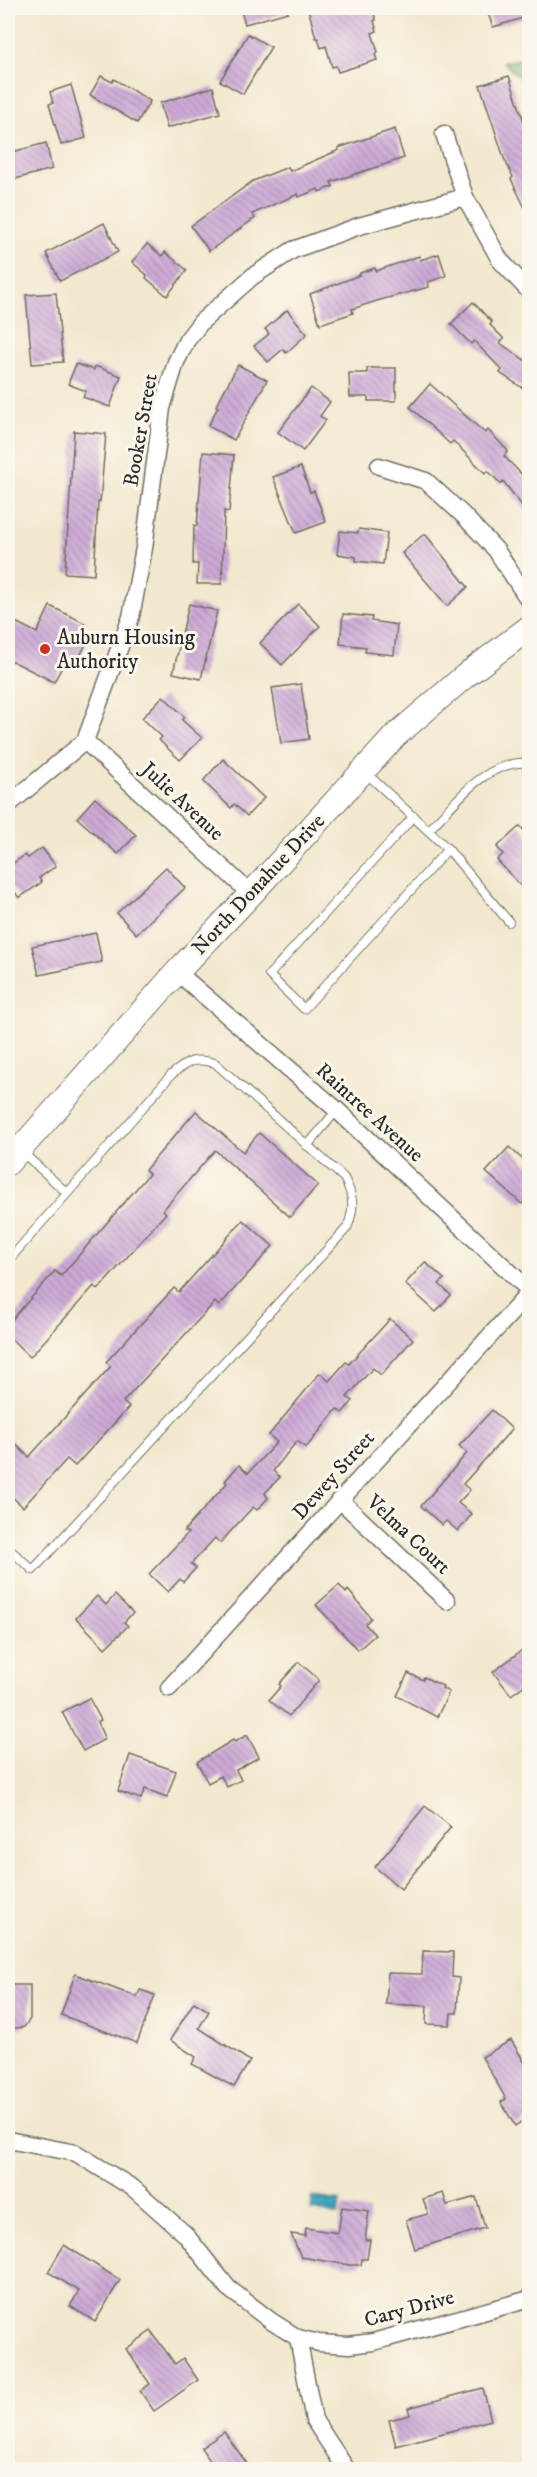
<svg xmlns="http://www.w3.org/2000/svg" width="537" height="2477" font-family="'IM FELL DW Pica',serif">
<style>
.forest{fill:url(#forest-crowns);stroke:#506c4a;stroke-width:1.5}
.water{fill:url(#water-rules);stroke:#366a76;stroke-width:1.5}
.building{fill:url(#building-back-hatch)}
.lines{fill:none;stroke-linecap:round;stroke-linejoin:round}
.lane-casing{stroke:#716d64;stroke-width:10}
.street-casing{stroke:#716d64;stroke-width:19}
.secondary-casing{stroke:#716d64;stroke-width:26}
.lane{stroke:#fff;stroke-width:8}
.street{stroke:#fff;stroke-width:16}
.secondary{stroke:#fff;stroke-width:24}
.poi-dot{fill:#c8321e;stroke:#fbf7ec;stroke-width:2}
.labels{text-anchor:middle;stroke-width:6;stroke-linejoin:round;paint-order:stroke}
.street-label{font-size:21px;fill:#2b2b2b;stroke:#fbf7ec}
.poi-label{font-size:21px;fill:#2b2b2b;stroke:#fbf7ec;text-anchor:start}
</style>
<defs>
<pattern id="forest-crowns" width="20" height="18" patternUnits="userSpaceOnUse" patternTransform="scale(1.5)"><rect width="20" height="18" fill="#76ac6a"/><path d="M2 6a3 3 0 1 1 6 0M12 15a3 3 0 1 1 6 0" fill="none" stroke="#618c57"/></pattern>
<pattern id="water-rules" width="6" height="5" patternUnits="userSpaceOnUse" patternTransform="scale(1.5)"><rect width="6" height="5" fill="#41a8c1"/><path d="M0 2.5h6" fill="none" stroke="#37899d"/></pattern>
<pattern id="building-back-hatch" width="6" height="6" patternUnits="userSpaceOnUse" patternTransform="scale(1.5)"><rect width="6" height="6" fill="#ceaad7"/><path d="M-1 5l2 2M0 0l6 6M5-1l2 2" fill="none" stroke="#a78baf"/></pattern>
</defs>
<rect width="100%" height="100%" fill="#fbf7ec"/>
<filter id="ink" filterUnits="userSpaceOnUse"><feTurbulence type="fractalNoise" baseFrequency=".0167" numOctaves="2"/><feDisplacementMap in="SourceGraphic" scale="12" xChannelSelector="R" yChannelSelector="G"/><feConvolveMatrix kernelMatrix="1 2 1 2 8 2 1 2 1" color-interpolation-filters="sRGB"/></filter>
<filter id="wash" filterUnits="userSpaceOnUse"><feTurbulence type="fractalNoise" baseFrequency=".008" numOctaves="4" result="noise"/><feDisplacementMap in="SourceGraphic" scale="24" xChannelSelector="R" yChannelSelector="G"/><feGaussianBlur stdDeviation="1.35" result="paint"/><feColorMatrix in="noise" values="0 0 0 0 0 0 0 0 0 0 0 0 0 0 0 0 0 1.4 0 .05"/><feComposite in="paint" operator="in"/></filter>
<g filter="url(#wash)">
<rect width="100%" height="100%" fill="#f2e8cf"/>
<path class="forest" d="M529,57H530L529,87L503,62Z"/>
<path class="water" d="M313,2197L340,2201L338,2215L311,2210Z"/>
<g id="blocks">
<g class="building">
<path d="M240,8H287L288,12L245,24Z"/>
<path d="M308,8H372L376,20L374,21L377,31L372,33L378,52L375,54L377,60L338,72L336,66L332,67L326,46L321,48L318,38H316Z"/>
<path d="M486,8H530V16L493,27Z"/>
<path d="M248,34L271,47L243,94L220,81Z"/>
<path d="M101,76L112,82L114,79L150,101L137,123L90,95Z"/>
<path d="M509,76L530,140V218L511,179L513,177L504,158L480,85Z"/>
<path d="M71,85L86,138L61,145L49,104L53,103L50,92Z"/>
<path d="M213,87L220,113L167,128L160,103Z"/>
<path d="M395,129L404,158L331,182L333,186L319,192L318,189L299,197L298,194L252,214L255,218L209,251L191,226L253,181L288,167L290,171L339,150L338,148Z"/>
<path d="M46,143L52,169L8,181V153Z"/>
<path d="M104,223L118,252L60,281L46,253Z"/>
<path d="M147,244L162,256L165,252L187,270L167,296L146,278L147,275L132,262Z"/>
<path d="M439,254L446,276L428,282L429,287L380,300L352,309L353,313L320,324L310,294L360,275V273L375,268L376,271L419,256L420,260Z"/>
<path d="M56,293L63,362L32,364L26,295Z"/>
<path d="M473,302L492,322L490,325L504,339L500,343L530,364V393L500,373L502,370L474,341L471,344L451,324Z"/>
<path d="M287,310L307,334L286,353L283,349L268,362L254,346L269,334L265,329Z"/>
<path d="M76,364L94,370L95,366L121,376L110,407L83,397L86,391L68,384Z"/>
<path d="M238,365L267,380L234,440L208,426L218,407L216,406Z"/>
<path d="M367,368H396V401H368V397H350L349,373H367Z"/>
<path d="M430,384L485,433L488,430L508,451L504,456L530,483V516L503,481L501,484L488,471L485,473L453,441L450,444L410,407Z"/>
<path d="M311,388L330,402L320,416L326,420L303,451L278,432Z"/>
<path d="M74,431L106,434L100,502H98L94,575L65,573Z"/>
<path d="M203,452L234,455L229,512L224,511L222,584H197L198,564H193L194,525L197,526Z"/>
<path d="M301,467L310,492L314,491L326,522L296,533L273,477Z"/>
<path d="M359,529L387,533L383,564L356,561V557L337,554L340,531L358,533Z"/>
<path d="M423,535H426L468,587L447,606L402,553Z"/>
<path d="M189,604L217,611L201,679L173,673Z"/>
<path d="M298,604L320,626L282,665L260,643Z"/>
<path d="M50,606L85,623L79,635L88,640L75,666L65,661L54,682L8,659V618L37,633Z"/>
<path d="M343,614L372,617L371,621L397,625L394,655L365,652L366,647L340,644Z"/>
<path d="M301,684L309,739L281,743L272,688Z"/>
<path d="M163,696L185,717L182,720L202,738L180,760L159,740L162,737L142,718Z"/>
<path d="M223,759L264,798L247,816L234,804L231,808L203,781Z"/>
<path d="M95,798L136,835L118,854L77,818Z"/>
<path d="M520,826L530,837V896L497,860L503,854L497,847Z"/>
<path d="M42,848L56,866L39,878L42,882L19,898L8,882V867L25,855L28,858Z"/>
<path d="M166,867L185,888L136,934L117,913Z"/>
<path d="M96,933L102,962L39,975L32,946Z"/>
<path d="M196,1111L243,1152L259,1133L318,1185L290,1217L215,1150L163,1210L166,1213L98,1290L94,1286L30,1357L8,1336V1324L55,1271L61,1276L149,1174L145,1170Z"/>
<path d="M509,1147L530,1166V1196L522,1204L486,1172Z"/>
<path d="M243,1220L273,1246L219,1306L215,1302L123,1402L129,1407L75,1466L67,1459L23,1507L8,1493V1437L29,1457L111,1366L106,1362L174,1288L179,1292Z"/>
<path d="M425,1262L444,1279L439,1284L451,1295L436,1312L405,1284Z"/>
<path d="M390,1319L413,1339L381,1375L373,1368L347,1397L353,1401L342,1413L337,1409L306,1448L297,1441L273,1471L280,1477L265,1493L268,1498L257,1510L253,1507L220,1543L215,1538L191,1564L196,1568L183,1582L180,1579L168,1592L149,1574L188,1533L184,1531L227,1483L225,1481L239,1465L248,1473L277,1442L269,1435L320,1373L329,1381L346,1362L349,1364Z"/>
<path d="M492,1410L512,1429L463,1484L470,1490L458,1503L472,1514L458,1531L446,1521L442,1525L421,1506L467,1453L459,1446Z"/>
<path d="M339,1585L346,1593L348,1590L371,1618L365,1624L375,1635L358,1650L316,1605Z"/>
<path d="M115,1595L133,1613L124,1622L128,1626L105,1648L76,1618L97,1596L106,1605Z"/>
<path d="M530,1644V1681L511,1695L493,1672Z"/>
<path d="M299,1662L319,1680L289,1716L269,1700L281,1686L279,1684Z"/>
<path d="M408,1673L423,1680L424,1677L443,1686L442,1688L449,1692L437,1717L397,1696Z"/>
<path d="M89,1698L101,1720L97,1722L105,1739L83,1751L62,1712Z"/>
<path d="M247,1735L259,1757L236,1770L241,1780L227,1787L221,1776L208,1783L197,1762L233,1740L235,1742Z"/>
<path d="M130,1755L176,1771L167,1797L145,1789L141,1799L118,1791Z"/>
<path d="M425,1806L451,1827L401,1889L375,1867Z"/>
<path d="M423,1951L453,1952L452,1977L459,1978L457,2013H451L450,2025L426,2024L427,2006L386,2004L388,1973L422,1974Z"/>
<path d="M75,1974L137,1997L140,1990L155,1995L137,2043L61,2015Z"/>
<path d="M8,1985H30V2019L24,2027L8,2029Z"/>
<path d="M194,2002L209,2011L199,2028L250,2061L234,2087L192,2064L196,2057L170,2040Z"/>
<path d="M511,2040L530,2071V2117L515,2126L501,2102L506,2099L482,2057Z"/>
<path d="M443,2193L447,2205L476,2197L485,2228L415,2249L406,2220L428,2214L423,2199Z"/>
<path d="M342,2207L369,2211L365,2240H370L367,2259H362L361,2265H349L301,2257L291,2234L305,2236L306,2228L338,2233Z"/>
<path d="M64,2245L120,2280L95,2322L70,2306L79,2291L48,2272Z"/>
<path d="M151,2331L175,2364L183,2358L198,2380L154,2411L140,2391L150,2384L126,2349Z"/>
<path d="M483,2388L491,2420L396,2446L389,2420L410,2415L408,2408Z"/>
<path d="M224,2432L251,2469H216L201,2448Z"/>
</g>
</g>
</g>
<g filter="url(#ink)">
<use href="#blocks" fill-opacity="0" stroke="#716d64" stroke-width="1.5"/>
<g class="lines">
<defs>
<g id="lane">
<path d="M366,773L448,849L509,922"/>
<path d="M414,816L269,975L304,1009L448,849"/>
<path d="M429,830C456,802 486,759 530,763"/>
<path d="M307,1146L337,1110"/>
<path d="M22,1152L67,1193"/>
<path d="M8,1261L171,1075C188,1061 194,1057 215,1063L344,1178C354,1197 355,1208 347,1228L33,1570L8,1548"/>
</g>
<g id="street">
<path d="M444,134L465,197L500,260L530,292"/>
<path d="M379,466L426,481L463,515L496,550L530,602"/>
<path d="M85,741L251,894"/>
<path d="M8,805L85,741L131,617L144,548L162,408L176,362L187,340L201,322L253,276L293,250L359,226L465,197"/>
<path d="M177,972L337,1110L530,1291"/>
<path d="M340,1500L447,1601"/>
<path d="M169,1688L530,1292"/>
<path d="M8,2140L76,2153L133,2188L185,2234L228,2288L271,2321L298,2338L319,2343L349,2345L373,2342L530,2299"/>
<path d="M298,2338L314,2420L347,2470"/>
</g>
<path id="secondary" d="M8,1163L177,972L251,894L395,736L465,676L530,627"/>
</defs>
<use href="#lane" class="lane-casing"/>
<use href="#street" class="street-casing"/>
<use href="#secondary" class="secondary-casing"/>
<use href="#lane" class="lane"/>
<use href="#street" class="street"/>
<use href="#secondary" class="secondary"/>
</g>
</g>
<circle class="poi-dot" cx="45" cy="649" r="6"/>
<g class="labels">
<g class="street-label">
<text transform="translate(140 430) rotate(-80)" y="7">Booker Street</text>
<text transform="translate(183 801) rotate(43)" y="7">Julie Avenue</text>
<text transform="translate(258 884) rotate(-47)" y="7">North Donahue Drive</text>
<text transform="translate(370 1112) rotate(42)" y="7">Raintree Avenue</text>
<text transform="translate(333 1475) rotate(-48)" y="7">Dewey Street</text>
<text transform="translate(409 1534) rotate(43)" y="7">Velma Court</text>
<text transform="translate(409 2308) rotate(-15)" y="7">Cary Drive</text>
</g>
<g class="poi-label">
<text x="57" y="644">Auburn Housing<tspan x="57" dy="24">Authority</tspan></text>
</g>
</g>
<rect width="537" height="2477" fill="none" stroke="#fbf7ec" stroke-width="30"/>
</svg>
